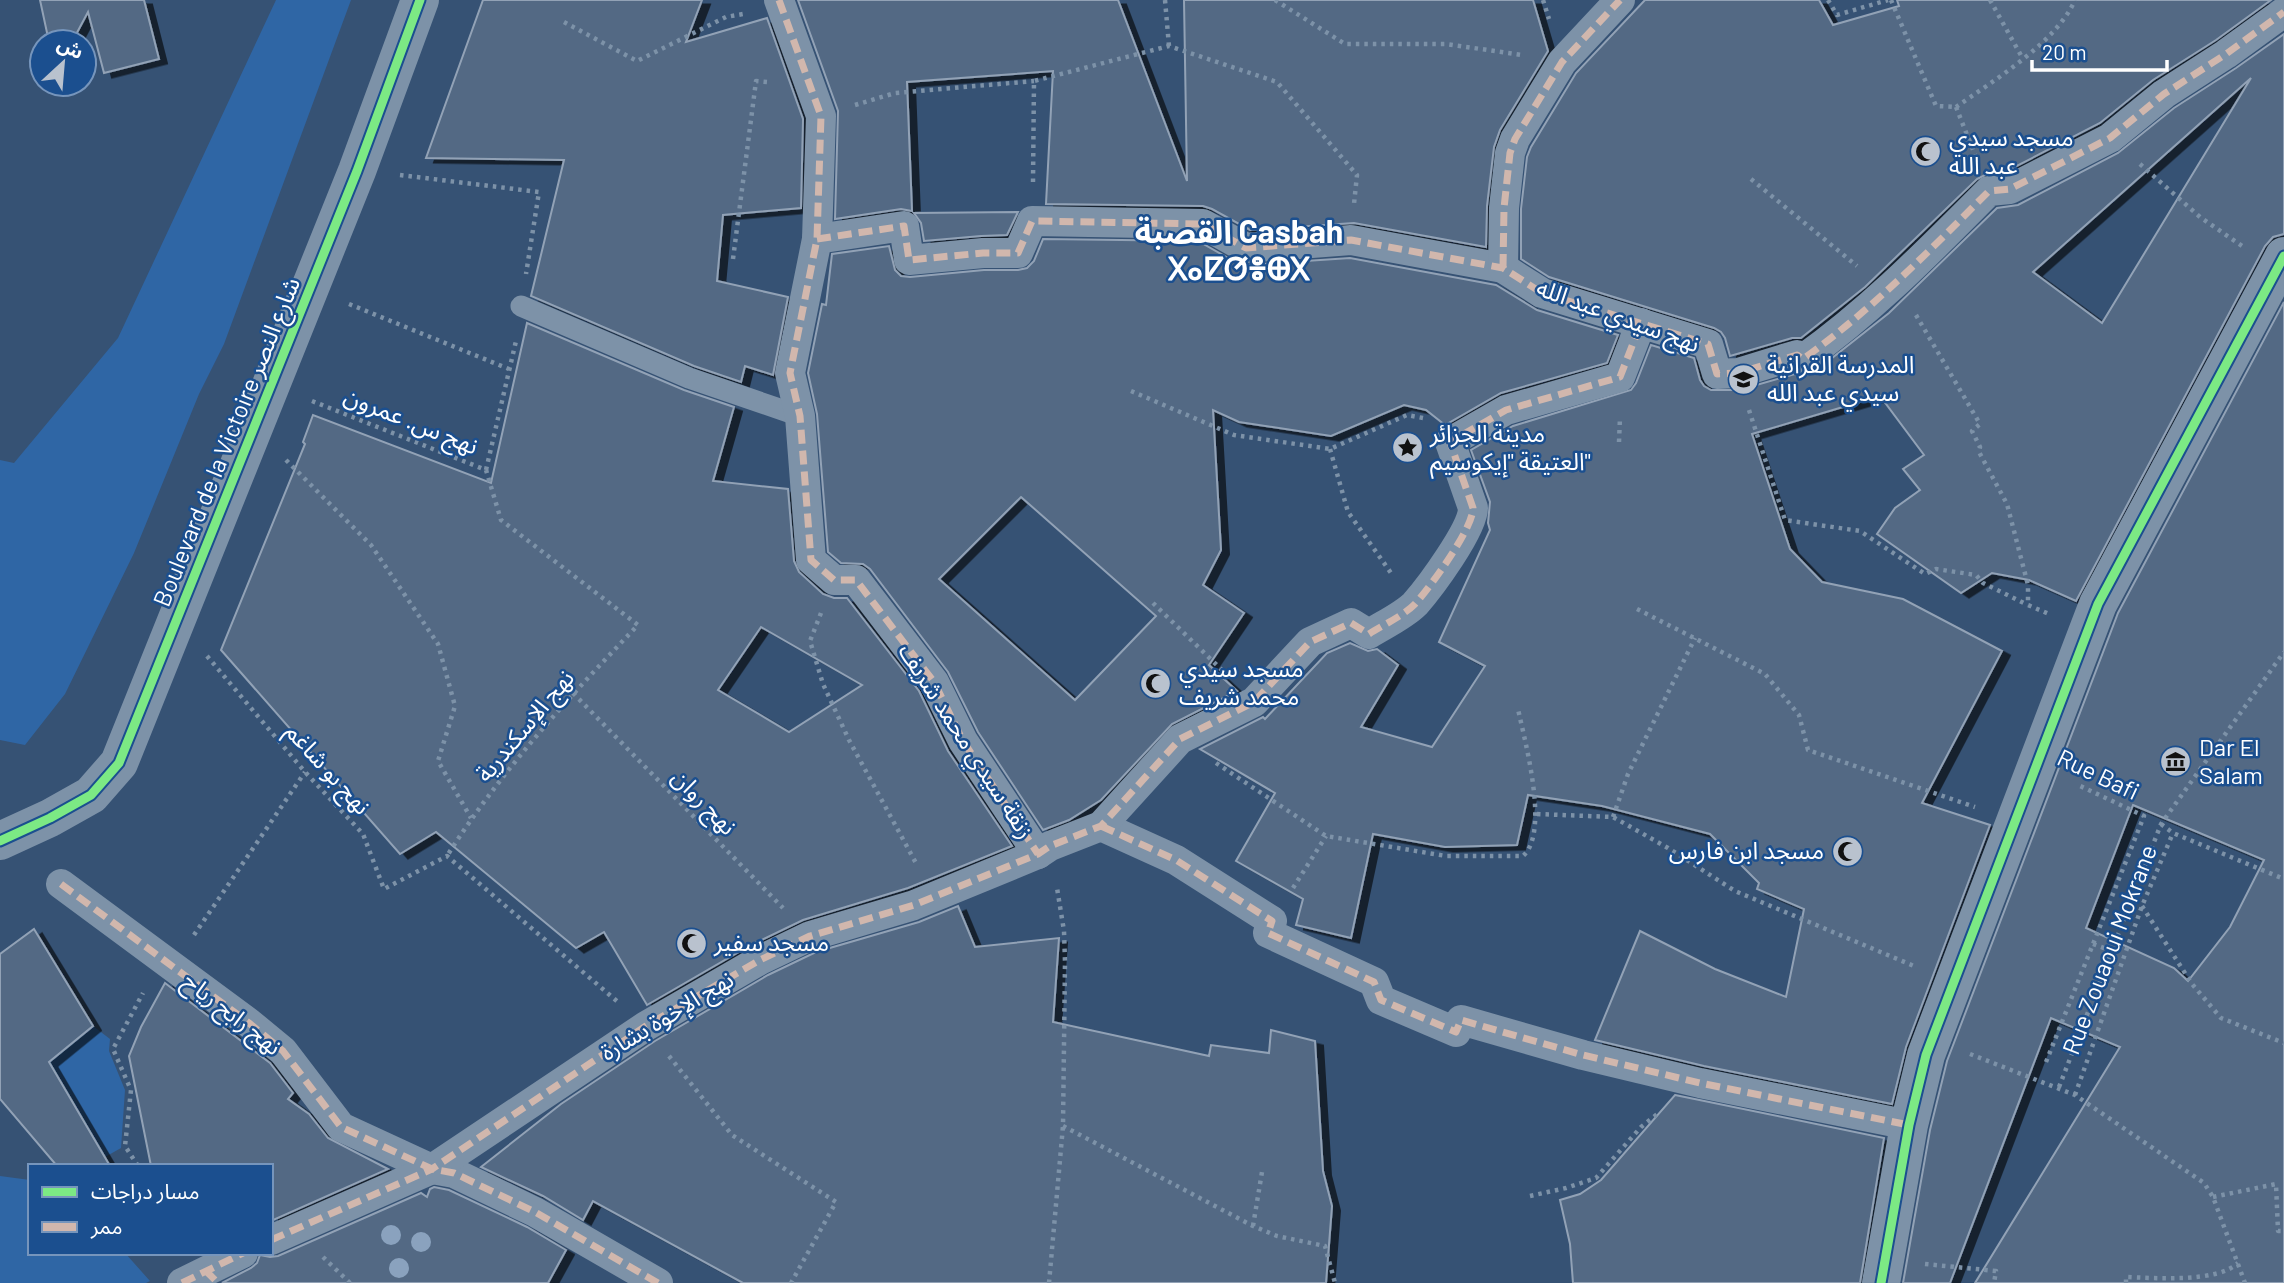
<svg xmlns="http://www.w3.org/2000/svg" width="2284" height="1283" font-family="Barlow,'Noto Sans Arabic','Noto Sans Tifinagh',sans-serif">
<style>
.green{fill:#2f66a5}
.building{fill:#526984;stroke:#92a2b6;stroke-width:2;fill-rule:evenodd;filter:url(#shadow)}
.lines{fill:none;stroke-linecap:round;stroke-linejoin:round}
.path{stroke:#7d92a8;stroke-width:4.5;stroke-dasharray:3.5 5;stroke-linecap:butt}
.service{stroke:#7d92a8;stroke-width:21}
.pedestrian{stroke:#7d92a8;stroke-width:30}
.minor{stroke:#7d92a8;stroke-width:38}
.tertiary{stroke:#7d92a8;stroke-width:38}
.quiet{stroke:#d1b7ad;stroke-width:7;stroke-dasharray:14 7;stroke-linecap:butt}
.cycleway-casing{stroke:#1b4f8f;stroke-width:13}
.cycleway{stroke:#7ce984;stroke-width:9}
.tree{fill:#8aa2be}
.labels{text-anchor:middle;stroke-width:5;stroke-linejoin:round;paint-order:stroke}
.poi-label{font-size:24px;fill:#fff;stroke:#1b4f8f;text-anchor:start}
.street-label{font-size:24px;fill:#fff;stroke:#1b4f8f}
.district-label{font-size:32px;font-weight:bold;fill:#fff;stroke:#1b4f8f}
</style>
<defs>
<filter id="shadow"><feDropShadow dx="8" dy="4.5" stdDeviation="0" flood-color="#0009"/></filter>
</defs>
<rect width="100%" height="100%" fill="#365274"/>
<g class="green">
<path d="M276,0H351L224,344L199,394L134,553L65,694L25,745L0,740V460L14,463L118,338Z"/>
<path d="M93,1026L110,1039L109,1051L125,1090L121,1148L105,1157L49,1062Z"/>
<path d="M0,1176L30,1180V1253H125L150,1281L146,1283H0Z"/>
</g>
<g class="building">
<path d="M40,0H144L159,59L104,73L88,12L72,42H49Z"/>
<path d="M483,0H702L686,42L767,18L803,119L801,208L723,215L717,281L788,297L773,375L745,366L741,382L694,366L531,296L564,160L426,158Z"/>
<path d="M798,0H1118L1187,181L1184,0H1533L1548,51L1500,130L1494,147L1487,206L1486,247L1354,223L1250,230L1212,209L1203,206L1046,204L1053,71L907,82L912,211L901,209L835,219L838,111Z"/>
<path d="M1645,0H1819L1833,25L1899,6L1897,0H2271L2216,40L2153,80L2100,123L2005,172L1987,174L1977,179L1865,287L1801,338H1792L1730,356L1725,338L1721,332L1714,328L1549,277L1521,259V209L1527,157L1531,147L1576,73Z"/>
<path d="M2284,34V234L2273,237L2265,246L2076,601L2029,580L1992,573L1961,593L1877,534L1895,508L1920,490L1903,469L1924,455L1880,396L1752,434L1790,549L1822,582L1903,599L2002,651L1922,803L1990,825L1906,1047L1892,1104L1704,1066L1595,1040L1640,931L1715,969L1786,997L1804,909L1757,889L1759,883L1710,834L1602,806L1528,795L1517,845L1445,847L1373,834L1351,938L1296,925L1303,899L1236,861L1275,793L1200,749L1263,717L1265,719L1327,653L1350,643L1368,651L1377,649L1398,665L1361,727L1432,747L1485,666L1439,642L1490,530L1488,523L1490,502L1471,450L1513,426L1631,390L1636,383L1651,345L1694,358L1700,380L1704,386L1711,390H1739L1795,374L1804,376L1813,373L1889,313L1997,208L2018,205L2118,153L2174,108L2236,68ZM2251,78L2102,323L2033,272Z"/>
<path d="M1018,212L1007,235L981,236L924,241L921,223L914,213Z"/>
<path d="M1043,239L1198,241L1237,263L1247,265L1350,258L1496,285L1537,310L1618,335L1607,363L1501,393L1445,425L1426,410L1404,405L1331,436L1239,422L1213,410L1221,550L1203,585L1244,613L1209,665L1237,691L1172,724L1101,800L1069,820L1043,830L978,732L948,672L870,569L863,564L841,563L828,552L817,414L808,373L822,304L826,305L832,254L889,246L895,270L901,276L910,277L984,270H1018L1027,268L1034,261ZM1021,497L1156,616L1075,700L939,579Z"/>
<path d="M2284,302V1283H1975L2120,1047L2051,1018L1950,1283H1903L1930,1130L1947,1061L2118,613ZM2133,805L2264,860L2230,927L2188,981L2174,968L2086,928Z"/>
<path d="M527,323L684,390L734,407L713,481L788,489L794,561L799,572L823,594L834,598H847L919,691L948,751L1012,846L908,888L803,920L751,945L647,1005L604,932L576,948L436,832L400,854L221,650L305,444L303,442L313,415L491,483ZM761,627L862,685L789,732L718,690Z"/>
<path d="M958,906L975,947L1059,938L1053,1022L1209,1056L1211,1045L1269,1053L1271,1030L1315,1041L1323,1171L1332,1206L1326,1283H743L593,1201L583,1220L543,1196L481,1167L561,1104L655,1041L768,975L816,952L919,922Z"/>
<path d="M34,929L93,1026L49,1062L110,1166H57L0,1099V954Z"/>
<path d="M165,983L270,1063L293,1093L288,1099L309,1114L328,1138L388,1169L271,1221V1166H151L129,1056L141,1027Z"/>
<path d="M1675,1095L1884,1138L1860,1283H1573L1570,1244L1560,1200L1580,1194L1601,1180Z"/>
<path d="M434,1187L449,1190L527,1227L566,1250L548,1283H222L251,1268L257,1263L260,1255L270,1257L278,1256L421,1193L427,1197L430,1189Z"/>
</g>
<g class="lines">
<g class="path">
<path d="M1165,0L1169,46"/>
<path d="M1275,0L1345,44H1446L1522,55"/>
<path d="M1543,0L1549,19"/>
<path d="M1828,0L1837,15L1888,0"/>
<path d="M1891,0L1936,106L1956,107"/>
<path d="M1990,0L2023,59"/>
<path d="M564,22L637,61L726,17L743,14"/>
<path d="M855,105L895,93L1034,81"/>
<path d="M1956,107C1993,81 2057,42 2075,0"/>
<path d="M1956,107L1975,155"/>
<path d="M2140,164L2200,217L2242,246"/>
<path d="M400,175L539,192L526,274"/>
<path d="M1751,179L1857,266"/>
<path d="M1033,182L1034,81L1169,46L1277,82L1357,175L1354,204"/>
<path d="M733,259L756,81L767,82"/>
<path d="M349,304L509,369"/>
<path d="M1916,315L1980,424L1972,431L1980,447L1979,452L2007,504L2028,585V605L2049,614"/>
<path d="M1131,391L1234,435L1330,449L1407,415L1423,418"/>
<path d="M312,401L486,470L501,520L638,625C569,697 500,772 447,856"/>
<path d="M1749,410L1785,520L1860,531L1925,574L1936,569L1976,575L1983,583L2028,605"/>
<path d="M1619,442L1620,417"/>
<path d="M1330,449L1348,512L1391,573"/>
<path d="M286,460L371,545L438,644L455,706L438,761L471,818"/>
<path d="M486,470L516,341"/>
<path d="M1153,603L1226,674"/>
<path d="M1637,609L1765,674L1799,715L1808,750L1975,807"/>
<path d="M821,613L810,641L823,684L849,740L917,865"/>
<path d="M207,656L305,772L363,834L384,889L447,856L618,1002"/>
<path d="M573,693L783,908"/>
<path d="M1216,763L1326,836L1446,856H1523C1550,832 1525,742 1518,709"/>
<path d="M1537,814L1613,817L1668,848L1735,891L1914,966"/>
<path d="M1613,817L1628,774L1695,638"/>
<path d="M2161,824L2173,833L2284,879"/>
<path d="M1293,888L1326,836"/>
<path d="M2142,906L2192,984L2221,1018L2284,1043"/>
<path d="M194,935L305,772"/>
<path d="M2093,944L2112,951"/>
<path d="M1970,1054L2075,1095L2204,1183L2213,1197L2245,1283"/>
<path d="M669,1056L732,1135L836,1202L791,1283"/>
<path d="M2046,1062L2144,816L2076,784"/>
<path d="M2059,1087L2161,824L2284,652"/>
<path d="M2075,1095L2142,906L2173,833"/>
<path d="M1063,1126L1253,1226L1277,1236L1325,1246L1335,1283"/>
<path d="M138,1166L125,1146L131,1090L113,1049L143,993"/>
<path d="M1530,1196L1566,1188L1596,1178L1641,1127L1660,1112"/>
<path d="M2213,1197L2276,1184L2278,1231H2284"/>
<path d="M1253,1226L1262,1172"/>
<path d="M323,1257L350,1283"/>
<path d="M1925,1264L1996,1271L1994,1283"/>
<path d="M1049,1283L1063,1126L1065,962L1064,931L1057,888"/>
<path d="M2126,1283V1277C2154,1278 2217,1283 2238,1263"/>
</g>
<path class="service" d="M521,306L689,378L800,416"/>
<g class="pedestrian">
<path d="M779,0L821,116L817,239L790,373L800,416L811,560L834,580H856L934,682L963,741L1038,854"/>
<path d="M817,239L904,226L909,260L983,253H1018L1032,221L1203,224L1246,248L1351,240L1503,268L1542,293L1708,344L1717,374L1738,373L1797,355L1803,359C1873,309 1929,251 1989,191L2010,189L2110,138L2164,94L2226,54L2284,12"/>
<path d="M1503,268L1504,208L1510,153L1515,139L1562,62L1620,0"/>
<path d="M1101,826L1176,860L1272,921L1268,933L1374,982L1381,1000L1456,1032L1461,1020L1583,1055L1700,1083L1909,1125"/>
<path d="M61,884L249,1023L283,1051L341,1127L432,1169L454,1173L535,1212L658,1283"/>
<path d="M271,1240L432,1169L646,1026L760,960L810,936L914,905L1038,854L1050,846L1101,826L1180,739L1254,702L1310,642L1351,623L1369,634C1383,625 1403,616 1415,604C1430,587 1473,529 1473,508L1450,442L1506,410L1620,377L1641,323"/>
<path d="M182,1283L243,1253"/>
</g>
<path class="minor" d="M1881,1283L1909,1125L1926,1055L2098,604L2284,256"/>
<path class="tertiary" d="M0,841L50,818L91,795L119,763L357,171L420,0"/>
<g class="quiet">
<path d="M779,0L821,116L817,239L790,373L800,416L811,560L834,580H856L934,682L963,741L1038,854"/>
<path d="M817,239L904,226L909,260L983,253H1018L1032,221L1203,224L1246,248L1351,240L1503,268L1542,293L1708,344L1717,374L1738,373L1797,355L1803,359C1873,309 1929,251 1989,191L2010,189L2110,138L2164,94L2226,54L2284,12"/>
<path d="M1503,268L1504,208L1510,153L1515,139L1562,62L1620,0"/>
<path d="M1101,826L1176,860L1272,921L1268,933L1374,982L1381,1000L1456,1032L1461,1020L1583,1055L1700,1083L1909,1125"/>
<path d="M61,884L249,1023L283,1051L341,1127L432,1169L454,1173L535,1212L658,1283"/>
<path d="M271,1240L432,1169L646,1026L760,960L810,936L914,905L1038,854L1050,846L1101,826L1180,739L1254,702L1310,642L1351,623L1369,634C1383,625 1403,616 1415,604C1430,587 1473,529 1473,508L1450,442L1506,410L1620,377L1641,323"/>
<path d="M205,1270L218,1283"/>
<path d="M182,1283L243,1253"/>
</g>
<defs>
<g id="cycleway">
<path d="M0,841L50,818L91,795L119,763L357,171L420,0"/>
<path d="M1881,1283L1909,1125L1926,1055L2098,604L2284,256"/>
</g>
</defs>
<use href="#cycleway" class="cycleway-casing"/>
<use href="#cycleway" class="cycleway"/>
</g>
<g class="tree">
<circle cx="391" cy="1235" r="10"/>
<circle cx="421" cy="1242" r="10"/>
<circle cx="399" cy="1268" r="10"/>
</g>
<defs>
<symbol id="mosque-disc" viewBox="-11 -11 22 22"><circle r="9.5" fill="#b9c2ce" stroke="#1b4f8f"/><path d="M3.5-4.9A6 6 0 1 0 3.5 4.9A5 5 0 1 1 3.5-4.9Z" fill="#111"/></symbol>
<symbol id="school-disc" viewBox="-11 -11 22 22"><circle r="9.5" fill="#b9c2ce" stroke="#1b4f8f"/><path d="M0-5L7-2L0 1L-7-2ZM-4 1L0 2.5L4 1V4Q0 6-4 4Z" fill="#111"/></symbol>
<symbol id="sight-disc" viewBox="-11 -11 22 22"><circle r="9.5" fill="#b9c2ce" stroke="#1b4f8f"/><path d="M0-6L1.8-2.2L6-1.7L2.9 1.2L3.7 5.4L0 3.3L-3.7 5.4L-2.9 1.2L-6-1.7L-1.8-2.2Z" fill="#111"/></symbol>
<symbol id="museum-disc" viewBox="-11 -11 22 22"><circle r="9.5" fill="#b9c2ce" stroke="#1b4f8f"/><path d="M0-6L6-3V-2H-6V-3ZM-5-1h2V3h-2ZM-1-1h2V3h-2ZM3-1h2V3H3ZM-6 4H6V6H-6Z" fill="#111"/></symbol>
</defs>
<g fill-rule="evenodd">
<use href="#mosque-disc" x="1908" y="134" width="35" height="35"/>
<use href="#school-disc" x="1726" y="362" width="35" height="35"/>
<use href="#sight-disc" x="1390" y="430" width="35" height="35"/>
<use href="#mosque-disc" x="1138" y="666" width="35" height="35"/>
<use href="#museum-disc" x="2158" y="744" width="35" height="35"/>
<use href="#mosque-disc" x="1830" y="834" width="35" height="35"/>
<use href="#mosque-disc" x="674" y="926" width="35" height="35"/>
</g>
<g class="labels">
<g class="poi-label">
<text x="1949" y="146">مسجد سيدي<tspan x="1949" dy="28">عبد الله</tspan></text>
<text x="1767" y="373">المدرسة القرانية<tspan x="1767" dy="28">سيدي عبد الله</tspan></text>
<text x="1430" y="442">مدينة الجزائر<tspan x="1430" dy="28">العتيقة "إيكوسيم"</tspan></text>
<text x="1179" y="677">مسجد سيدي<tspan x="1179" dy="28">محمد شريف</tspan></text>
<text x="2199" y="756">Dar El<tspan x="2199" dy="28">Salam</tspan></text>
<text x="1824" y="859" text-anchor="end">مسجد ابن فارس</text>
<text x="714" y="951">مسجد سفير</text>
</g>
<g class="street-label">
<text transform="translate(1618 316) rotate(20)" y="8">نهج سيدي عبد الله</text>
<text transform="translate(411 421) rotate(22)" y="8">نهج س. عمرون</text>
<text transform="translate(227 442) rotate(-68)" y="8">Boulevard de la Victoire شارع النصر</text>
<text transform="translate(525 726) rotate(-50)" y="8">نهج الإسكندرية</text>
<text transform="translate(966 741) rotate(57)" y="8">زنقة سيدي محمد شريف</text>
<text transform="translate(328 769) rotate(48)" y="8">نهج بو شاغم</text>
<text transform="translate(2098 775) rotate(25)" y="8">Rue Bafi</text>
<text transform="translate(704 802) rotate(46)" y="8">نهج روان</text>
<text transform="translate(2110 950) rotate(-69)" y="8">Rue Zouaoui Mokrane</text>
<text transform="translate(232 1014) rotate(38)" y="8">نهج رابح رياح</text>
<text transform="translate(667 1016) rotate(-31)" y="8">نهج الإخوة بشارة</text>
</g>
<g class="district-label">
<text x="1239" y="243">القصبة Casbah<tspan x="1239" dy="37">ⵝⴰⵇⵚⴻⴲⵝ</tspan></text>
</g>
</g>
<rect x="28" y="1164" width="245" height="91" fill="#1b4f8f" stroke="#7695bc" stroke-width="2"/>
<rect x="42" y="1187" width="35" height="10" fill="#7ce984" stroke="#7695bc" stroke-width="2"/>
<text x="91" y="1199" font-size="21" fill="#ffffff">مسار دراجات</text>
<rect x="42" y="1222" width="35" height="10" fill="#d1b7ad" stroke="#7695bc" stroke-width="2"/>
<text x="91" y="1234" font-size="21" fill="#ffffff">ممر</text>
<g transform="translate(63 63) rotate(26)"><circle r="33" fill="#1b4f8f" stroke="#7695bc" stroke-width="2"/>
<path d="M0-5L12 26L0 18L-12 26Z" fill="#b9c2ce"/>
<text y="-10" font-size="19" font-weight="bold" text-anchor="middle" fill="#ffffff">ش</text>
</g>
<path d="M2032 60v10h135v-10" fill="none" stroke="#ffffff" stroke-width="3.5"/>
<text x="2042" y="60" font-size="21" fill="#ffffff" stroke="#1b4f8f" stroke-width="5" paint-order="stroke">20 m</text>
</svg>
